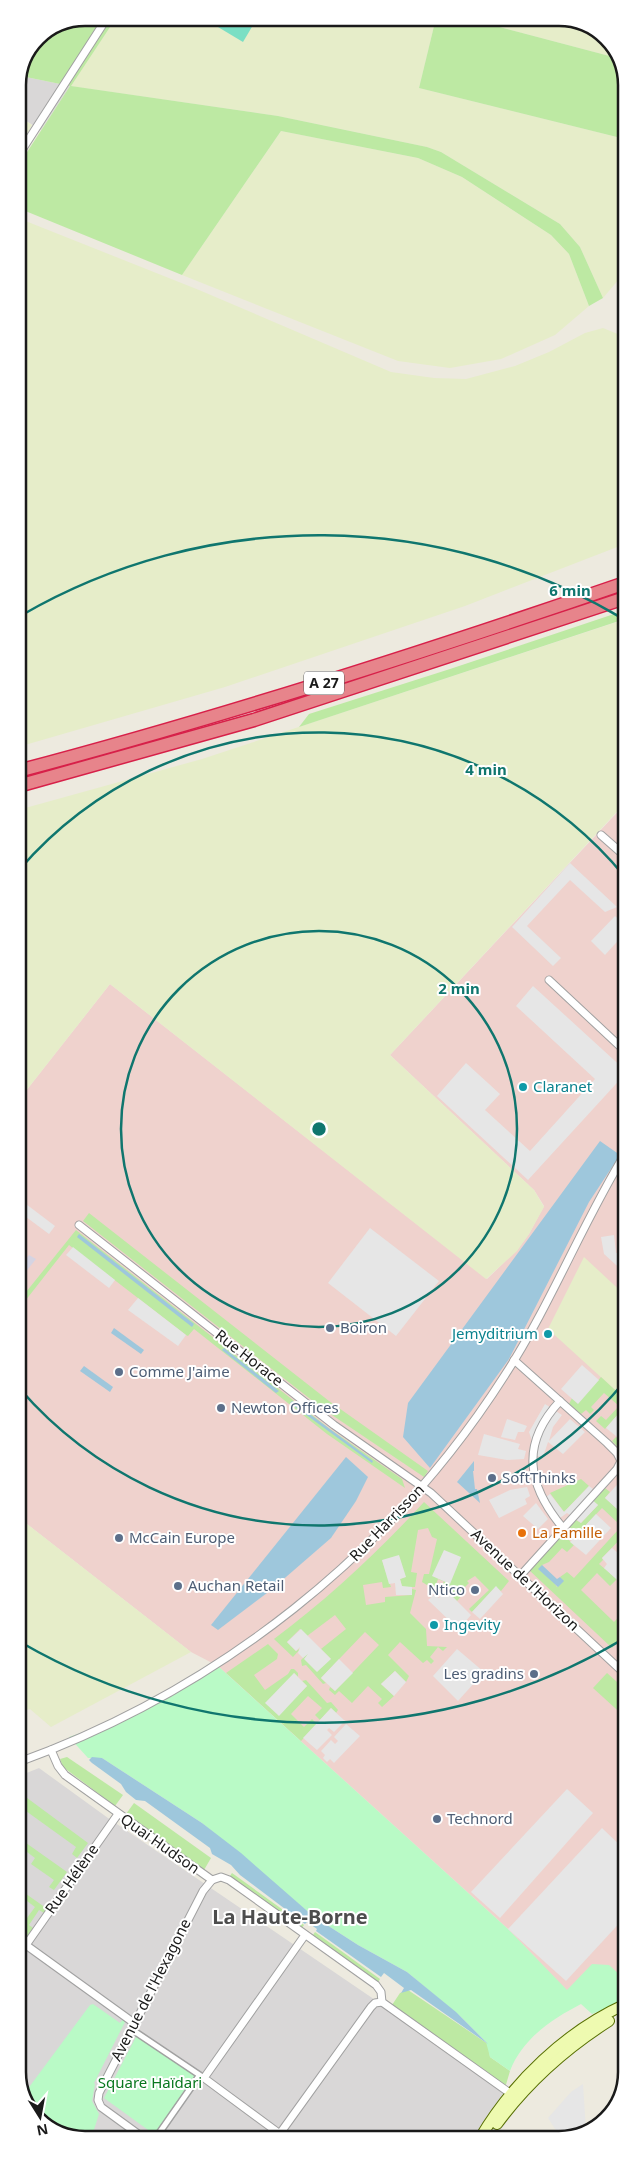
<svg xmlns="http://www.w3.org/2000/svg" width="644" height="2157" font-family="'Noto Sans',sans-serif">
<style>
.residential{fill:#d9d7d7}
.commercial{fill:#efd2cd}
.farmland{fill:#e6edc9}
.grass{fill:#bde9a3}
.park{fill:#b9fac6}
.pitch{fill:#7adfc4}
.parking{fill:#e6e6e6}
.plaza{fill:#d5d4e2}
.water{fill:#9ec7dc}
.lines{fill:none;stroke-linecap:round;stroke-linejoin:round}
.pedestrian-casing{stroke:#a1a1a1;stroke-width:8}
.minor-casing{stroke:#a1a1a1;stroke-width:9}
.secondary-casing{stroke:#587003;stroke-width:12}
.motorway-casing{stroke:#d72049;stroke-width:15}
.pedestrian{stroke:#fff;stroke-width:5}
.minor{stroke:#fff;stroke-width:7}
.secondary{stroke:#eefab0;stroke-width:10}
.motorway{stroke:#e7848b;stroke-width:12}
.ring{fill:none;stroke:#0f766e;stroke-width:2.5}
.culture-dot{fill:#0f9aa8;stroke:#fff;stroke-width:2}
.service-dot{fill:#5c6f8a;stroke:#fff;stroke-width:2}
.food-dot{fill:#e8710a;stroke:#fff;stroke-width:2}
.labels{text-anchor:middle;stroke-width:4;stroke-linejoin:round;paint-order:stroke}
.shield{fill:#fff;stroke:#5f5f5f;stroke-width:1}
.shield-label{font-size:14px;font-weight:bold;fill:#1a1a1a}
.culture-label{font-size:15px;fill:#0d838f;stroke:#fff;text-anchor:start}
.service-label{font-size:15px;fill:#4e5e75;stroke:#fff;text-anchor:start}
.street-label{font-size:15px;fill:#1a1a1a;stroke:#fff}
.food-label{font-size:15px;fill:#c56008;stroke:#fff;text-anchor:start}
.park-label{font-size:15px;fill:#09781f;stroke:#fff}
.district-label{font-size:20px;font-weight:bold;fill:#4d4d4d;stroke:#fff}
.rim{fill:none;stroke:#1a1a1a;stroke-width:2.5}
.centre{fill:#0f766e;stroke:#fff;stroke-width:2.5}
.ring-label{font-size:15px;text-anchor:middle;font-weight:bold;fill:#0f766e;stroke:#fff;stroke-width:4;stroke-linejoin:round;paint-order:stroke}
</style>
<rect width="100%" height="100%" fill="#edeadf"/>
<g class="residential">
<path d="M21,76L70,86L41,130L18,116V85Z"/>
<path d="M39,1768L108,1818L522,2100L495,2138L81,2139L41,2123L19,2085V1776Z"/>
</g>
<path class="commercial" d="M626,803V1973L567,1991L508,1929L218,1666L191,1652L18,1517V1101L110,984L487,1279L517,1250L529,1234L544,1206L534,1190L390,1055Z"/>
<g class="farmland">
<path d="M116,18H436L419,88L625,139V272L603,298L580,247L560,224L441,152L427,147L278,116L70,86Z"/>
<path d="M465,18H567L604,35L617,58Z"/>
<path d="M18,116L32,125L18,148Z"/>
<path d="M281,131L418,158L462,177L551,235L569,254L589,306L555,335L501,359L450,368L398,361L182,275Z"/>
<path d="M18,218L199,290L391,372L434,378L466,379L515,366L549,352L585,333L603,328L625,337V544L465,606L225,687L18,747Z"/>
<path d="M626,619V802L390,1055L534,1190L544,1207L529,1234L517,1251L486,1279L110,984L18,1101V810L202,759Z"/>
<path d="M584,1257L626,1296V1400L548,1329Z"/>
<path d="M18,1517L191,1652L51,1727L30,1709L19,1712Z"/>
</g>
<g class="grass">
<path d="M85,18H116L71,86L278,116L427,147L441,152L560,224L580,247L603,298L589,306L569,254L551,235L462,177L418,158L281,131L182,275L18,208V166L70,86L21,76L38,37Z"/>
<path d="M436,18H465L617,58L625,72V139L419,88Z"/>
<path d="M626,610L625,619L299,727L309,714L450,669Z"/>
<path d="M89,1213L329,1401L428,1471L424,1477L323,1409L83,1221Z"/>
<path d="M76,1230L330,1429L402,1479L405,1488L327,1434L194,1329L188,1336L186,1335L69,1245L18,1310V1302Z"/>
<path d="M601,1377L626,1400V1418L620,1412L605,1429L596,1421L601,1416L606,1420L619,1406L604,1393L591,1407L594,1410L590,1414L586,1410L581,1414L569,1404L572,1398L578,1403Z"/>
<path d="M626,1435V1465L624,1454L612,1441L616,1437L621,1440Z"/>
<path d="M581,1479L589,1486L564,1512L550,1493Z"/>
<path d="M605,1488L610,1492L605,1498L626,1517V1533L602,1558L603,1560L599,1564L617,1579L610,1586L597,1573L581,1590L614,1622L626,1609V1632L612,1648L529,1570L563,1534L574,1545L567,1552L562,1548L549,1562L542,1565L557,1587L563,1581L560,1577L567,1572L574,1578L618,1530L619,1524L602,1508L577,1534L569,1527L576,1520L581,1523L598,1505L593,1501Z"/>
<path d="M424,1502L509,1581L501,1591L496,1587L472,1612L469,1609L489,1590L475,1576L467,1581L469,1583L461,1591L464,1593L457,1601L446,1591L441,1596L440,1591L444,1581L450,1584L433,1577L438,1579L435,1587L432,1588L422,1582L424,1574H429L437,1539L432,1537L428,1528L418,1530L411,1572L417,1573L415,1587H402L400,1579L405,1577L382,1560L391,1587L383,1588L382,1582L363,1585L366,1605L385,1602V1597L411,1595L412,1589L416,1590L410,1613L426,1629L427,1646L447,1647L443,1651L438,1647L430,1657L434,1661L431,1664L427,1660L423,1663L400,1642L388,1655L409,1676L406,1682L395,1671L381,1684L394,1696L382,1707L378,1703L382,1699L368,1686L352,1703L339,1691L335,1695L329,1690L330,1687L335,1691L379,1645L365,1632L321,1678L326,1683L323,1684L306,1665L302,1666L301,1660L307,1654L331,1659L321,1649L346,1629L335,1615L307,1636L300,1629L287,1642L296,1651L301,1648L293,1657L274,1639C330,1597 377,1553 424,1502Z"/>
<path d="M268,1644L278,1654L277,1659L254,1675L265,1690L288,1674L291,1669H294L298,1673V1677L294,1673L278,1715L307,1686L302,1681L306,1680L327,1703L331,1702L338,1710L336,1713L331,1708L320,1720L315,1715L322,1708L308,1696L291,1714L304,1727L312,1719L317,1724L301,1741L226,1673Z"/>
<path d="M607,1673L626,1690V1718L593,1688Z"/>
<path d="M67,1757L123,1795L115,1806L63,1767L60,1759Z"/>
<path d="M19,1792L88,1843L77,1858L72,1854L76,1847L19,1806Z"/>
<path d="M134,1803L211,1858L204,1870L126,1814Z"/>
<path d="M19,1838L67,1872L54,1890L49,1887L54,1880L31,1864L35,1858L19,1846Z"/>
<path d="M232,1873L304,1925L302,1928L230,1876Z"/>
<path d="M19,1889L46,1908L44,1913L39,1910L29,1925L33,1928L26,1938L19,1933V1929L35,1907L19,1895Z"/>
<path d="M315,1932L380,1979L378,1982L313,1935Z"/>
<path d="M408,1990L488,2044L490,2057L510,2071L505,2088L390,2008L400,1993Z"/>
</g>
<g class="park">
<path d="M218,1666L508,1929L567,1990L592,1964L609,1965L620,1975L626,1973V2001L592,2014L581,2004C552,2019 522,2039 510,2071L490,2057L486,2042L461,2017L407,1972L358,1945L313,1916L202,1823L102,1758H88L69,1737L135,1714L179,1691Z"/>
<path d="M93,2004L120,2023L124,2018L126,2020L94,2083L95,2084L92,2101L99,2114L91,2139H81L41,2123L24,2094L90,2005Z"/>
<path d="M138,2033L197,2075L155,2135L104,2098Z"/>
</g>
<path class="pitch" d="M203,18H251L256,20L243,42Z"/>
<g class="parking">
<path d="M570,863L617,907L605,912L570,880L527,926L561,958L553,966L512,927Z"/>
<path d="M615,916L626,926V932L605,955L591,941Z"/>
<path d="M533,986L626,1071V1073L528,1180L437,1096L466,1063L500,1094L485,1110L530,1151L595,1079L516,1006Z"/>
<path d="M18,1198L55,1226L49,1234L18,1211Z"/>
<path d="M370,1228L439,1281L396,1336L328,1283Z"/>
<path d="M614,1235L616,1253L626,1251V1274L604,1254L601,1237Z"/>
<path d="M73,1247L115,1280L109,1288L66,1255Z"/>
<path d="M138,1298L186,1335L178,1346L128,1310Z"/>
<path d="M582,1365L599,1380L578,1404L561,1389Z"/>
<path d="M545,1404L562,1415L553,1427L549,1441L570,1419L585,1432L563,1454L548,1442L543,1457L537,1456L529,1432Z"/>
<path d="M620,1412L626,1418V1435L621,1440L606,1428Z"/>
<path d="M507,1419L527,1426L524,1432H518L515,1440L501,1437Z"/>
<path d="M484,1434L520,1444L518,1449L526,1451L524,1459L507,1460L478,1455Z"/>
<path d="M626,1475V1517L605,1498Z"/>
<path d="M589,1486L593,1489L588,1496L598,1505L581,1523L567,1513L560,1518L545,1498L550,1494L564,1512Z"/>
<path d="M527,1487L530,1496L525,1499L527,1504L499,1518L489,1500L510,1490Z"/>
<path d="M536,1503L548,1519L538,1529L523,1516Z"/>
<path d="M596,1514L611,1528L586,1555L570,1542Z"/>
<path d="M612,1548L626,1560V1588L604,1568L607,1564L602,1558Z"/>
<path d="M444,1550L461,1557L450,1584L432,1576Z"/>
<path d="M399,1555L406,1577L400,1579L402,1586L412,1587V1595H396L395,1583L389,1584L382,1560Z"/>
<path d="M496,1586L503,1594L480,1619L472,1612Z"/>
<path d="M446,1590L471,1615L465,1622L462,1620L456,1627L428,1600L434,1595L439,1598Z"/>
<path d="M301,1629L331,1659L317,1672L304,1659L308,1654L303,1658L298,1653L300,1647L296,1651L287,1642Z"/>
<path d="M457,1649L484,1672L458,1701L433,1676Z"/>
<path d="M339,1659L353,1673L335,1691L321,1678Z"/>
<path d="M395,1671L406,1682L394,1696L381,1684Z"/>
<path d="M294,1673L307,1686L279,1716L265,1703Z"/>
<path d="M331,1708L345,1721L334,1732L329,1728L327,1730L332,1735L317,1750L303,1738Z"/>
<path d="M346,1724L360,1736L334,1763L330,1759L327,1762L323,1758L325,1755L321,1751L331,1740L335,1744L338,1741L334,1737Z"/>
<path d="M567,1789L593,1813L500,1918L471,1892Z"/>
<path d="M602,1828L626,1851V1916L566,1981L508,1929Z"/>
<path d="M583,2084L586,2130L572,2138H561L548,2118L571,2092Z"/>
</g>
<path class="plaza" d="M29,1255L36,1259L20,1279L18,1269Z"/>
<g class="water">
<path d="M600,1141L620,1155L589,1202L509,1359L430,1468L403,1437L408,1403Z"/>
<path d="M79,1234L194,1324L192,1327L77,1237Z"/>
<path d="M114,1328L144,1350L141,1354L111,1333Z"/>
<path d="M224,1348L279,1391L276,1393L222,1350Z"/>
<path d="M84,1366L113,1387L110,1392L80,1371Z"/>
<path d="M292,1401L373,1461L372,1463L290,1403Z"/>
<path d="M346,1457L368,1477L356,1501L331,1538L271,1590L218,1630L211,1625Z"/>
<path d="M474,1461V1471H473L475,1489H477L480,1503L457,1482Z"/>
<path d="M542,1565L557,1579L560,1577L564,1581L558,1587L538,1569Z"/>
<path d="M92,1757L102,1758L202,1823L241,1853L313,1916L358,1945L407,1972L456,2012L488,2044L411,1990L401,1993L404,1988L384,1973L381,1977L316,1931L317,1929L307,1922L305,1924L240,1875L231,1865L212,1854L210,1848L145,1801L136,1800L126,1792L121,1784L92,1763L89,1760Z"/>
</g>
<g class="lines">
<defs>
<g id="pedestrian">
<path d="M131,2029L204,2078"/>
<path d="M155,2139L199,2076"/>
</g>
<g id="minor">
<path d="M18,156L107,18"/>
<path d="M601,835L626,857"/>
<path d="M549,980L626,1052"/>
<path d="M79,1225L334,1425L431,1493L626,1675"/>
<path d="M514,1360L607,1443L617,1453L621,1461L617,1469L520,1576"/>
<path d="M560,1401C520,1444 527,1485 563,1528"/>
<path d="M51,1750L58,1766L65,1775L212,1880L221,1877L229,1880L376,1985L381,1992L382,2002L514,2096"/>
<path d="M19,1762C218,1690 391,1554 505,1375C551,1304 582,1224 626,1152"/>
<path d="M19,1940L134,2023"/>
<path d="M26,1945L118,1814"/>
<path d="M280,2134L204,2078L305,1935"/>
<path d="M145,2139L101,2107L98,2100L99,2093L203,1891L212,1880"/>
<path d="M276,2139L371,2007L375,2003L382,2002"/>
</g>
<g id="secondary">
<path d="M497,2124C528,2082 565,2049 609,2021"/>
<path d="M480,2138C513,2082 566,2031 626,2004"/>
</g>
<g id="motorway">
<path d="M18,771C223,717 425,652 625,583"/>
<path d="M18,786L254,720L625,598"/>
</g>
</defs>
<use href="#pedestrian" class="pedestrian-casing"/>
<use href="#minor" class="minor-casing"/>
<use href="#secondary" class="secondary-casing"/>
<use href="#motorway" class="motorway-casing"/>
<use href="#pedestrian" class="pedestrian"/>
<use href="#minor" class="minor"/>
<use href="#secondary" class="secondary"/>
<use href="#motorway" class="motorway"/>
</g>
<g class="ring">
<circle cx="319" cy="1129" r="198"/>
<path d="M625 1381A396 396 0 0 1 20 1389M20 869A396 396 0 0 1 625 877"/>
<path d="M625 1638A594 594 0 0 1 22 1643M22 615A594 594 0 0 1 625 620"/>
</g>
<g class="culture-dot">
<circle cx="523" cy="1087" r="5"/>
<circle cx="548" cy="1334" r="5"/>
<circle cx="434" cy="1625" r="5"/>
</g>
<g class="service-dot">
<circle cx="330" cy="1328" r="5"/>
<circle cx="119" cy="1372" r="5"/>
<circle cx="221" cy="1408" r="5"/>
<circle cx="492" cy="1478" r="5"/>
<circle cx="119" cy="1538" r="5"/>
<circle cx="178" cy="1586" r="5"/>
<circle cx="475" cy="1590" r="5"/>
<circle cx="534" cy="1674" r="5"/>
<circle cx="437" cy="1819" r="5"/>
</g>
<circle class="food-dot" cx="522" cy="1533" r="5"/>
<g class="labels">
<rect class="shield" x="304" y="671.5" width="40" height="23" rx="4"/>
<g class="shield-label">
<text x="324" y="688">A 27</text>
</g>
<g class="culture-label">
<text x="533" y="1092">Claranet</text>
<text x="538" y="1339" text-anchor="end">Jemyditrium</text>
<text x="444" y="1630">Ingevity</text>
</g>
<g class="service-label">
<text x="340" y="1333">Boiron</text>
<text x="129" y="1377">Comme J'aime</text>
<text x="231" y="1413">Newton Offices</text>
<text x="502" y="1483">SoftThinks</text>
<text x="129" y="1543">McCain Europe</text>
<text x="188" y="1591">Auchan Retail</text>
<text x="465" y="1595" text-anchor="end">Ntico</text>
<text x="524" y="1679" text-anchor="end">Les gradins</text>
<text x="447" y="1824">Technord</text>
</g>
<g class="street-label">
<text transform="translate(249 1358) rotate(38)" y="5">Rue Horace</text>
<text transform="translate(387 1523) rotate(-46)" y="5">Rue Harrisson</text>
<text transform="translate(525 1580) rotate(43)" y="5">Avenue de l'Horizon</text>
<text transform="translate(160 1844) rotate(35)" y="5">Quai Hudson</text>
<text transform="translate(72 1879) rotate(-55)" y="5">Rue Hélène</text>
<text transform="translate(151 1990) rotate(-63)" y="5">Avenue de l'Hexagone</text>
</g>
<g class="food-label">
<text x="532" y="1538">La Famille</text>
</g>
<g class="park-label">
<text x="150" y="2088">Square Haïdari</text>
</g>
<g class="district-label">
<text x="290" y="1924">La Haute-Borne</text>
</g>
</g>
<path d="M0 0H644V2157H0ZM85 26H559A59 59 0 0 1 618 85V2072A59 59 0 0 1 559 2131H85A59 59 0 0 1 26 2072V85A59 59 0 0 1 85 26Z" fill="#fff" fill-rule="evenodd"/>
<path class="rim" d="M85 26H559A59 59 0 0 1 618 85V2072A59 59 0 0 1 559 2131H85A59 59 0 0 1 26 2072V85A59 59 0 0 1 85 26Z"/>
<circle cx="319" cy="1129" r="8" class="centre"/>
<g class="ring-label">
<text x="570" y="596">6 min</text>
<text x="486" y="775">4 min</text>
<text x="459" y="994">2 min</text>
</g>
<g transform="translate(40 2117) rotate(169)" stroke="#ffffff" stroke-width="4" paint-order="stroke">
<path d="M0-4L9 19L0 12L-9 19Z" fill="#1a1a1a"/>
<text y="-8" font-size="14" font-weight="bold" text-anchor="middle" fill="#1a1a1a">N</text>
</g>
</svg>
